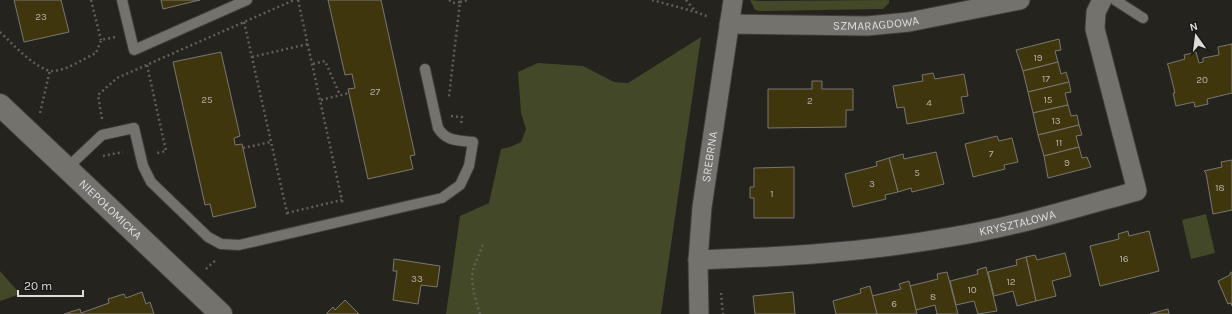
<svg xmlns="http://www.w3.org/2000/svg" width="1232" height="314" font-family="Karla,sans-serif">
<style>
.green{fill:#434928}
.building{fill:#40360e;stroke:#787772}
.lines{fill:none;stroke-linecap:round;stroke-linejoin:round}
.lane-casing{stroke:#3f3e3a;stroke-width:12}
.street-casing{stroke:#3f3e3a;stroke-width:21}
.secondary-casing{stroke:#3f3e3a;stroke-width:24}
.path{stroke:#605f5a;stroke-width:2.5;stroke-dasharray:2 3;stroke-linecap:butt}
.lane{stroke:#73726d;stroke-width:10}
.street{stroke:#73726d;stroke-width:19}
.secondary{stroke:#73726d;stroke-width:22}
.labels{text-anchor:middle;stroke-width:4;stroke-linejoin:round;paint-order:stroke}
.number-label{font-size:10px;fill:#b6b2a6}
.street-label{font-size:12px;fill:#dddcd9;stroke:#1a1915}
</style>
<rect width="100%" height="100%" fill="#24231e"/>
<g class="green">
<path d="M750,0L761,1L889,0V3L883,9L760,11L755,10Z"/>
<path d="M701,37L661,314H446L460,216L489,203L501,149L510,147L521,142L526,129L521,113L518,72L538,63L583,66L614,82L628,83Z"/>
<path d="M1206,214L1215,253L1191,259L1182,220Z"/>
<path d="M0,271L20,294L0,301Z"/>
</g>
<g class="building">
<path d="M14,0H61L69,32L24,42Z"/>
<path d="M161,0H200L163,9Z"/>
<path d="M328,0H381L415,155L410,156L413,169L368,179L348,89L355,88L352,74L345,75Z"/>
<path d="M1059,39L1061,50L1055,51L1058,62L1023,71L1016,50Z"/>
<path d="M1232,44V93L1207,99L1208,104L1195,107L1194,102L1176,106L1173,93H1175L1168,65L1167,64L1185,59L1184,55L1196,52L1199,63L1203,62V58L1219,55L1218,47Z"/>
<path d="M221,52L240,136L234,138L235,145L242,144L256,207L213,217L210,204L205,205L173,62Z"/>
<path d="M1058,62L1061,74L1066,72L1069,82L1028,92L1023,71Z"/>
<path d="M933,73L935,79L964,74L968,96L961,97L964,113L907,124L904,107L897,108L893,86L923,81L922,75Z"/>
<path d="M812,81H822V89H853V110H846V127L768,128V89H812Z"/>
<path d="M1069,82L1071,92L1065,93L1068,105L1033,113L1028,92Z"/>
<path d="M1068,105L1071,116L1077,115L1079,125L1038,135L1033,113Z"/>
<path d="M1079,125L1082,135L1076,136L1079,147L1044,156L1038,135Z"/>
<path d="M997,136L999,141L1012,138L1018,162L1004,165L1005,169L973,177L965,144Z"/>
<path d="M1079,147L1082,158L1087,157L1091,167L1048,178L1044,156Z"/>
<path d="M936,152L944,184L912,192L911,188L898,192L889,158L903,154L904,159Z"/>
<path d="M889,158L898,192L885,195L886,199L853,207L845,174L877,166L876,162Z"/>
<path d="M1232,160V210L1213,214L1206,173L1204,171L1222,167L1221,162Z"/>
<path d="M794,167V218H754V198H750V187H754V168Z"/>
<path d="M1128,231L1129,236L1149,231L1159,271L1100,286L1090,246L1119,239L1118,234Z"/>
<path d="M1065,253L1071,276L1052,281L1056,296L1036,301L1026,257L1035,255L1037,260Z"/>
<path d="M1026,257L1036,301L1017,306L1013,291L994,296L988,272L1017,265L1016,260Z"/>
<path d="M394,259L440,266L437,287L421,285L418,304L393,300L397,271H393Z"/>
<path d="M986,267L997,311L978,314L974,301L956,305L950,281L978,274L977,270Z"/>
<path d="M947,272L958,314H937L935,305L916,310L910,286L938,279L937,274Z"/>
<path d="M1232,272V306L1231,303L1228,304L1218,281L1230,275V273Z"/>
<path d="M909,281L917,314H877L872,296L901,289L899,284Z"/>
<path d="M870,286L877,314H836L833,301L861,293L860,289Z"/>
<path d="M142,292L146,304L150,302L154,314H64L80,309L81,313L109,303L108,299L124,294L126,298Z"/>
<path d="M793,292L795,314H755L753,296Z"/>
<path d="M345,300L359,314H326L333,307L335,310Z"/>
<path d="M1168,309L1169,314H1150Z"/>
</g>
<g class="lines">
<defs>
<g id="lane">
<path d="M122,0L134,50L247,0"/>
<path d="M1115,0L1143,18"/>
<path d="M67,168L102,135L134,128L143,166L151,182L208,237L221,244L239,245L442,198L460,185L469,166L473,142C458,140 447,142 438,128L425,69"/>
</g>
<g id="street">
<path id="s1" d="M729,24L867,26L909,22L1020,0"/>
<path id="s2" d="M698,260C783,257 867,252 951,237C1014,227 1075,208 1137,191L1095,29L1096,12L1102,0"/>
<path id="s3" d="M699,314L698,260L702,207L733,0"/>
</g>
<g id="secondary">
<path id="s4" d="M0,105L221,314"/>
</g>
</defs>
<use href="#lane" class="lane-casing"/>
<use href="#street" class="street-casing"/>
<use href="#secondary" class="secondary-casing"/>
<g class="path">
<path d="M91,0L101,40"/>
<path d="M298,0L343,205"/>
<path d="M449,0L453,3L460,2L449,97"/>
<path d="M652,0L696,12"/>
<path d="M686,0L696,12L709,17"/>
<path d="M460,2L468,0"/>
<path d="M244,22L288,217"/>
<path d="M0,32C12,43 36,70 52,71C66,71 83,59 96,53L101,40L115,37"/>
<path d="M252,57L308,44"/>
<path d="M313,64L325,61L340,95"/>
<path d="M147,65L166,151L157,153"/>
<path d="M321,100L349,93"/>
<path d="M40,113L50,70"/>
<path d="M451,116L462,117L461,125"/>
<path d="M102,119L98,95L117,78L294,0"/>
<path d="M243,148L271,142"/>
<path d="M103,156L123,152"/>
<path d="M287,213L342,200"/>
<path d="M206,269L217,259"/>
<path d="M721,293L723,314"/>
<path d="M480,314C476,301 470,284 473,270C475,262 481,252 483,243"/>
</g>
<use href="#lane" class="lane"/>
<use href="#street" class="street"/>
<use href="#secondary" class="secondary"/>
</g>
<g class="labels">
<g class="number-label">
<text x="41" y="20">23</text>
<text x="1038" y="61">19</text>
<text x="1046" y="82">17</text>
<text x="1202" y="83">20</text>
<text x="375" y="95">27</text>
<text x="207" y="103">25</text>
<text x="1048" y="103">15</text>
<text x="810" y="104">2</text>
<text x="929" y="106">4</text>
<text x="1056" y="124">13</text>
<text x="1059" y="146">11</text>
<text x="991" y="157">7</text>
<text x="1067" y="166">9</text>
<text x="917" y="176">5</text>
<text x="872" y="187">3</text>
<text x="1220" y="191">18</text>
<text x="772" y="197">1</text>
<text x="1124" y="262">16</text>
<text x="417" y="282">33</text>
<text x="1011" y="285">12</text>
<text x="972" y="293">10</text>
<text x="933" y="300">8</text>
<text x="894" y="307">6</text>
</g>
<g class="street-label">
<text dy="4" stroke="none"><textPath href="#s1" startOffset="147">SZMARAGDOWA</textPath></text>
<text dy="4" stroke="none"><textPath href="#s3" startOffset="158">SREBRNA</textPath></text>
<text dy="4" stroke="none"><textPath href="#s4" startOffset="152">NIEPOŁOMICKA</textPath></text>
<text dy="4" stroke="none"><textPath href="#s2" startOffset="322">KRYSZTAŁOWA</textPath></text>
</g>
</g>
<g transform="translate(1196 36) rotate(346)" stroke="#1a1915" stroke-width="3" paint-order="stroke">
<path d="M0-3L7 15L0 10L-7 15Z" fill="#dddcd9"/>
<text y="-6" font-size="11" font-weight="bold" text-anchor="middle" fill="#dddcd9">N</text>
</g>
<path d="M18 290v6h65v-6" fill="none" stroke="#dddcd9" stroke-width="2"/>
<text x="24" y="290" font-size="12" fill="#dddcd9" stroke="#1a1915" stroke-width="3" paint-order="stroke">20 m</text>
</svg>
